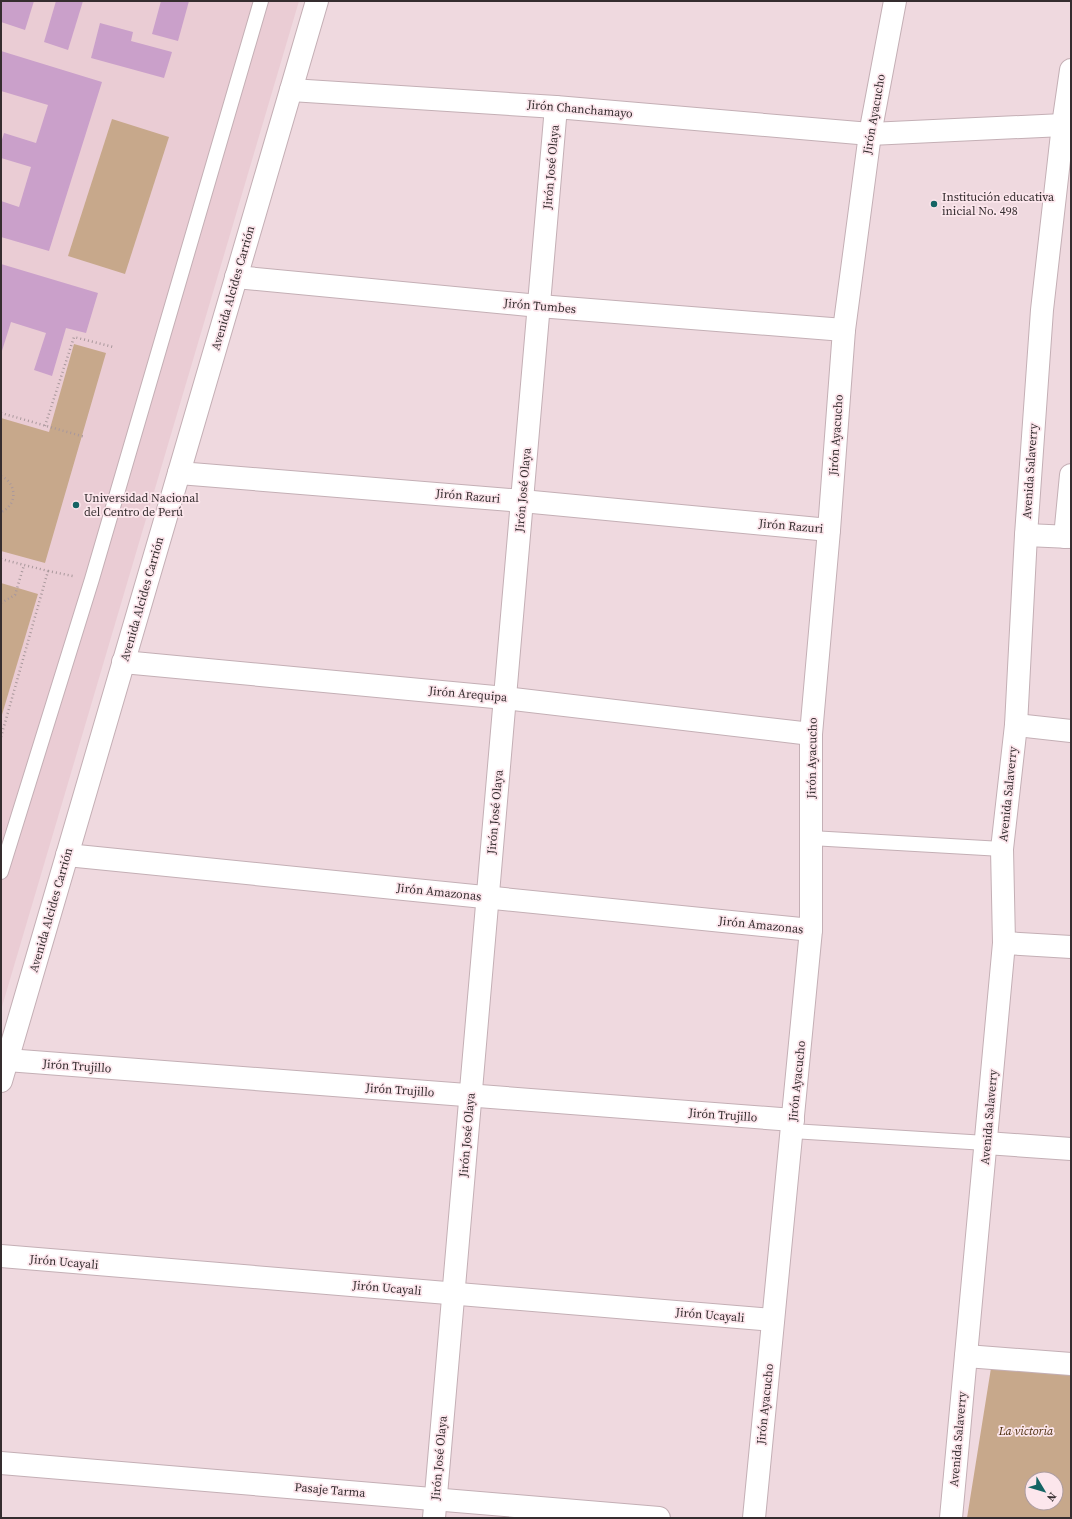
<svg xmlns="http://www.w3.org/2000/svg" width="1072" height="1519" font-family="'Source Serif 4',serif">
<style>
.built{fill:#eaccd4}
.green{fill:#c7a88b;fill-rule:evenodd}
.building{fill:#caa0ca}
.lines{fill:none;stroke-linecap:round;stroke-linejoin:round}
.service-casing{stroke:#c4afb5;stroke-width:16}
.minor-casing{stroke:#c4afb5;stroke-width:24}
.tertiary-casing{stroke:#c4afb5;stroke-width:24}
.path{stroke:#a9989c;stroke-width:2.5;stroke-dasharray:1 3;stroke-linecap:butt}
.service{stroke:#fff;stroke-width:14}
.minor{stroke:#fff;stroke-width:22}
.tertiary{stroke:#fff;stroke-width:22}
.poi-dot{fill:#156464;stroke:#fce6ec;stroke-width:1.5}
.labels{text-anchor:middle;stroke-width:3.5;stroke-linejoin:round;paint-order:stroke}
.street-label{font-size:12px;fill:#352d2f;stroke:#fce6ec}
.poi-label{font-size:12px;fill:#352d2f;stroke:#fce6ec;text-anchor:start}
.park-label{font-size:12px;font-style:italic;fill:#4b2d0c;stroke:#fce6ec}
</style>
<rect width="100%" height="100%" fill="#efd9df"/>
<path class="built" d="M1,1H299L1,1010Z"/>
<g class="green">
<path d="M112,119L169,137L125,274L68,256Z"/>
<path d="M74,344L106,353L45,563L1,551V418L49,432Z"/>
<path d="M1,583L38,594L1,718Z"/>
<path d="M991,1368L1071,1375V1518H967ZM1032,1479H1056V1503H1032Z"/>
</g>
<g class="building">
<path d="M1,1H34L25,30L1,22Z"/>
<path d="M56,1H83L68,50L44,42Z"/>
<path d="M161,1H189L178,41L152,34Z"/>
<path d="M100,23L133,32L131,41L172,52L164,78L91,58Z"/>
<path d="M1,51L102,82L49,251L1,237V201L19,207L31,167L1,158V143L4,133L36,143L48,105L1,91Z"/>
<path d="M1,264L98,293L86,333L66,328L52,376L34,370L46,333L11,322L1,354Z"/>
</g>
<g class="lines">
<defs>
<g id="service">
<path d="M811,838L1002,849"/>
<path d="M1,872L92,579L261,1"/>
<path d="M792,1131L986,1143"/>
</g>
<g id="minor">
<path d="M291,90L556,107L870,134L1063,125"/>
<path d="M236,277L539,306L844,330"/>
<path d="M179,473L522,501L829,530"/>
<path d="M1026,535L1071,537"/>
<path d="M1065,537L1071,475"/>
<path d="M123,662L505,698L811,734"/>
<path d="M1016,725L1071,731"/>
<path d="M67,855L811,930"/>
<path d="M1004,943L1071,947"/>
<path d="M7,1060L793,1120"/>
<path d="M986,1143L1071,1149"/>
<path d="M1,1256L773,1320"/>
<path d="M966,1356L1071,1364"/>
<path d="M1,1463L659,1518"/>
<path d="M434,1518L556,107"/>
<path d="M754,1518L811,930V734L829,530L844,330L870,134L895,1"/>
<path d="M951,1518L1004,943L1002,849L1016,725L1026,535L1042,310L1063,125L1071,70"/>
</g>
<path id="tertiary" d="M1,1081L317,1"/>
</defs>
<use href="#service" class="service-casing"/>
<use href="#minor" class="minor-casing"/>
<use href="#tertiary" class="tertiary-casing"/>
<g class="path">
<path d="M1,413L85,437"/>
<path d="M45,426L74,337L113,347"/>
<path d="M1,476C17,483 18,505 1,512"/>
<path d="M1,559L48,571L1,737"/>
<path d="M48,571L73,576"/>
<path d="M1,603L15,595L24,565"/>
</g>
<use href="#service" class="service"/>
<use href="#minor" class="minor"/>
<use href="#tertiary" class="tertiary"/>
</g>
<g class="poi-dot">
<circle cx="934" cy="204" r="4"/>
<circle cx="76" cy="505" r="4"/>
</g>
<g class="labels">
<g class="street-label">
<text transform="translate(580 109) rotate(5)" y="4">Jirón Chanchamayo</text>
<text transform="translate(874 114) rotate(-80)" y="4">Jirón Ayacucho</text>
<text transform="translate(551 167) rotate(-85)" y="4">Jirón José Olaya</text>
<text transform="translate(233 288) rotate(-74)" y="4">Avenida Alcides Carrión</text>
<text transform="translate(540 306) rotate(5)" y="4">Jirón Tumbes</text>
<text transform="translate(836 435) rotate(-86)" y="4">Jirón Ayacucho</text>
<text transform="translate(1030 471) rotate(-86)" y="4">Avenida Salaverry</text>
<text transform="translate(523 490) rotate(-85)" y="4">Jirón José Olaya</text>
<text transform="translate(468 496) rotate(5)" y="4">Jirón Razuri</text>
<text transform="translate(791 526) rotate(5)" y="4">Jirón Razuri</text>
<text transform="translate(142 599) rotate(-74)" y="4">Avenida Alcides Carrión</text>
<text transform="translate(468 694) rotate(5)" y="4">Jirón Arequipa</text>
<text transform="translate(812 758) rotate(-89)" y="4">Jirón Ayacucho</text>
<text transform="translate(1008 794) rotate(-84)" y="4">Avenida Salaverry</text>
<text transform="translate(495 812) rotate(-85)" y="4">Jirón José Olaya</text>
<text transform="translate(439 892) rotate(6)" y="4">Jirón Amazonas</text>
<text transform="translate(51 910) rotate(-74)" y="4">Avenida Alcides Carrión</text>
<text transform="translate(761 925) rotate(6)" y="4">Jirón Amazonas</text>
<text transform="translate(77 1066) rotate(4)" y="4">Jirón Trujillo</text>
<text transform="translate(797 1081) rotate(-84)" y="4">Jirón Ayacucho</text>
<text transform="translate(400 1090) rotate(4)" y="4">Jirón Trujillo</text>
<text transform="translate(723 1115) rotate(4)" y="4">Jirón Trujillo</text>
<text transform="translate(989 1117) rotate(-85)" y="4">Avenida Salaverry</text>
<text transform="translate(467 1135) rotate(-85)" y="4">Jirón José Olaya</text>
<text transform="translate(64 1262) rotate(5)" y="4">Jirón Ucayali</text>
<text transform="translate(387 1288) rotate(5)" y="4">Jirón Ucayali</text>
<text transform="translate(710 1315) rotate(5)" y="4">Jirón Ucayali</text>
<text transform="translate(765 1404) rotate(-84)" y="4">Jirón Ayacucho</text>
<text transform="translate(958 1439) rotate(-85)" y="4">Avenida Salaverry</text>
<text transform="translate(439 1458) rotate(-85)" y="4">Jirón José Olaya</text>
<text transform="translate(330 1490) rotate(5)" y="4">Pasaje Tarma</text>
</g>
<g class="poi-label">
<text x="942" y="201">Institución educativa<tspan x="942" dy="14">inicial No. 498</tspan></text>
<text x="84" y="502">Universidad Nacional<tspan x="84" dy="14">del Centro de Perú</tspan></text>
</g>
<g class="park-label">
<text x="1026" y="1435">La victoria</text>
</g>
</g>
<rect width="1072" height="1519" fill="none" stroke="#352d2f" stroke-width="4"/>
<g transform="translate(1044 1491) rotate(128)"><circle r="19" fill="#fce6ec" stroke="#ac9ca0"/>
<path d="M0-3L7 15L0 10L-7 15Z" fill="#156464"/>
<text y="-6" font-size="11" font-weight="bold" text-anchor="middle" fill="#352d2f">N</text>
</g>
</svg>
